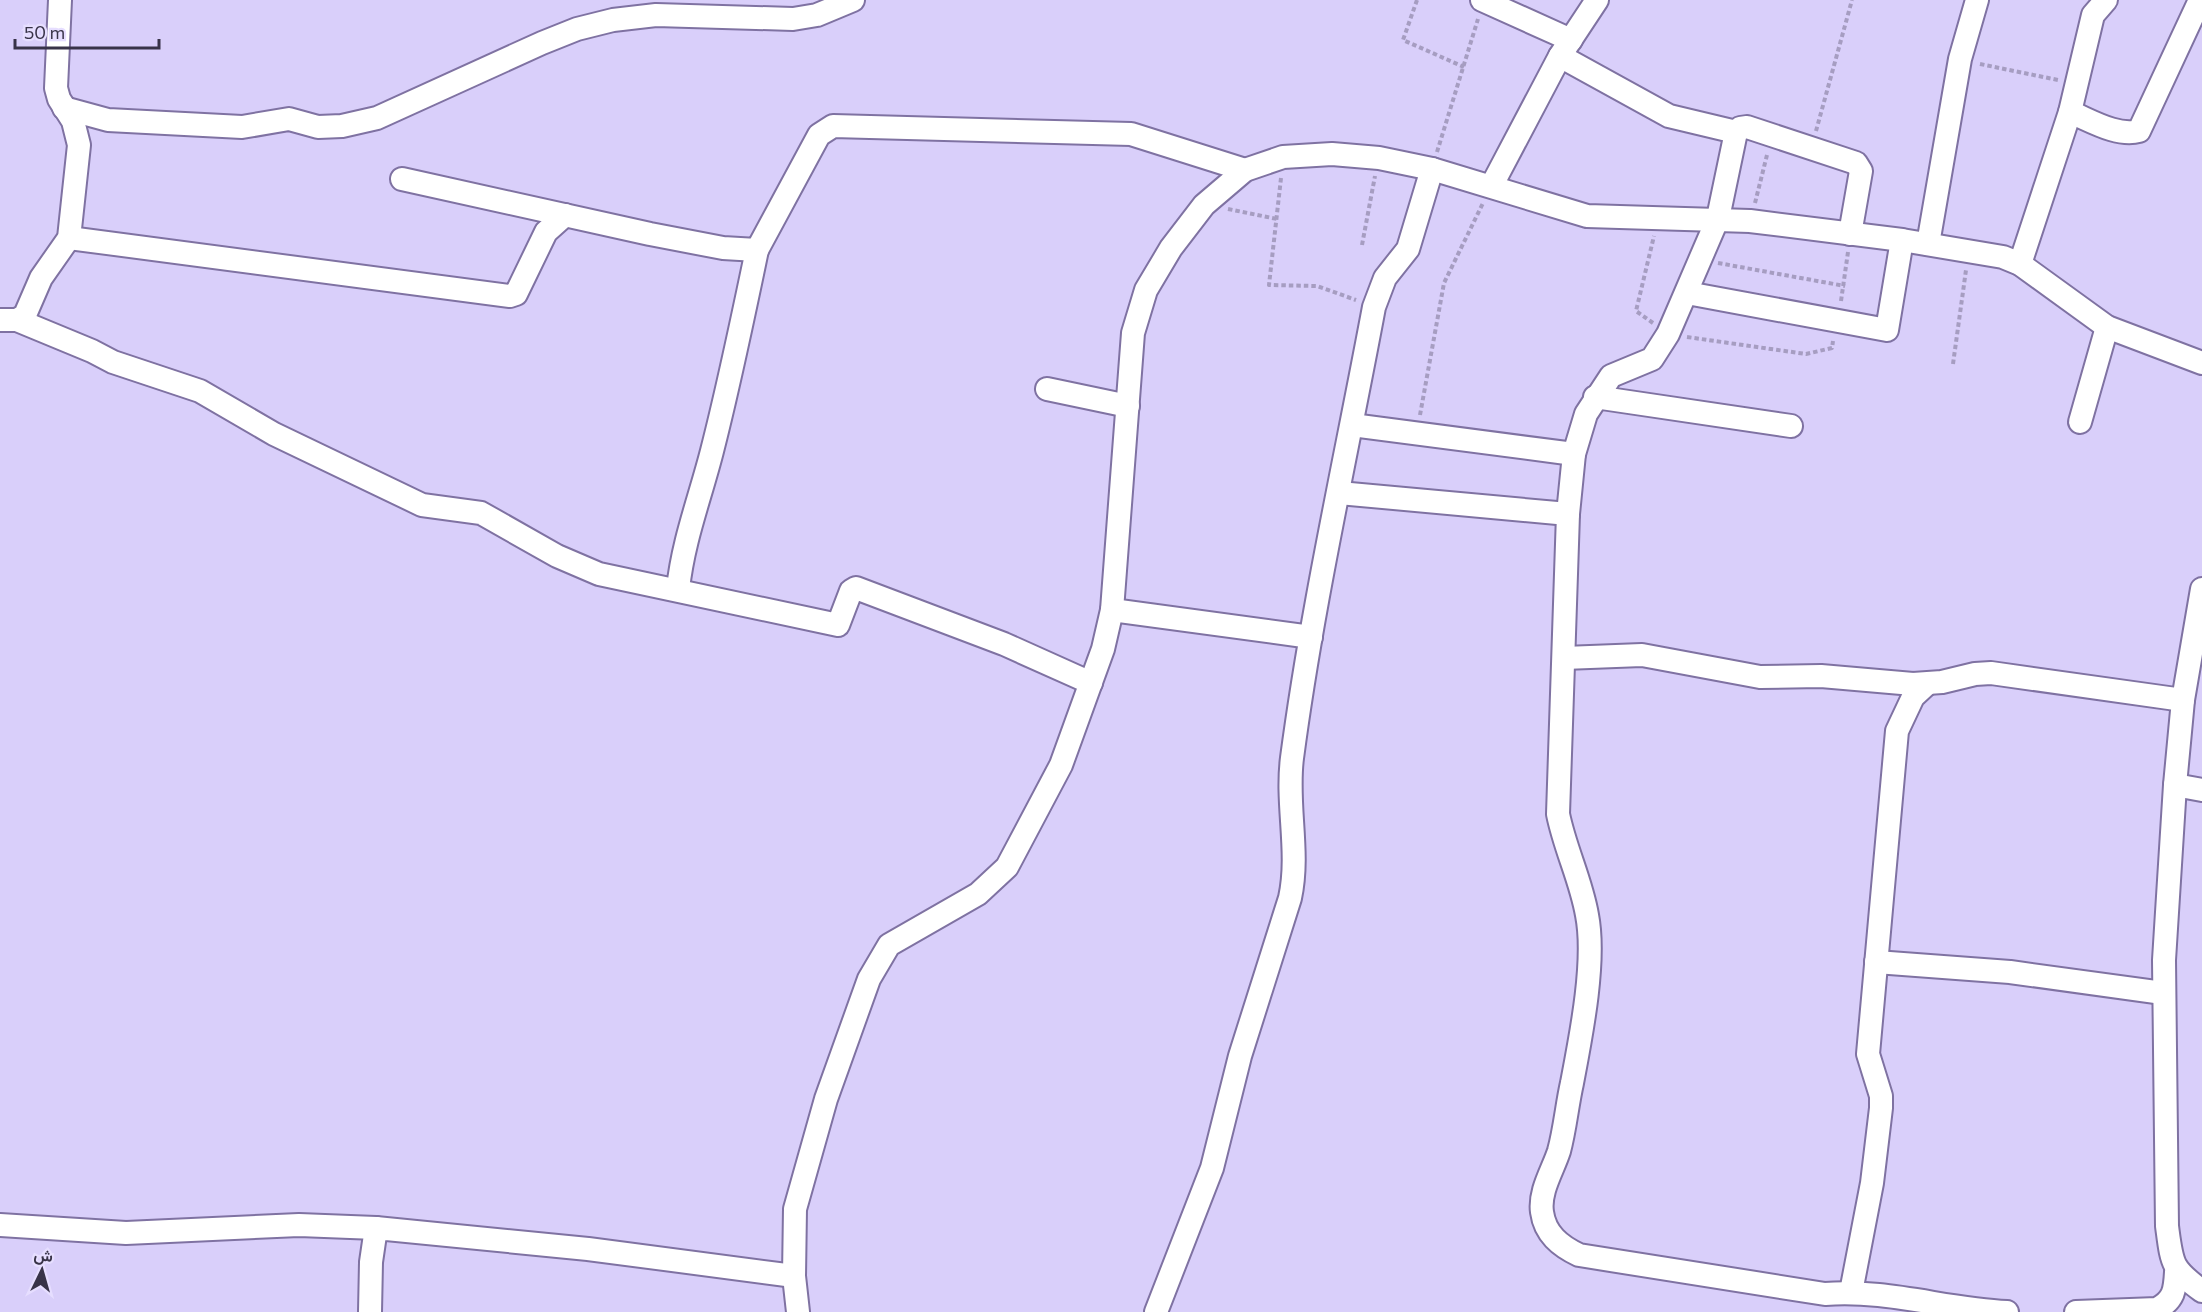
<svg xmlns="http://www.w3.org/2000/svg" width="2202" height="1312" font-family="Commissioner,Vazirmatn,sans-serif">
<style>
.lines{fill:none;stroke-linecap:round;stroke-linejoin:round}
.minor-casing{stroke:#7f72a2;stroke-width:26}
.path{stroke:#a69dc1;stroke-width:4;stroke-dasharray:4.5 3;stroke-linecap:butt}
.minor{stroke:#fff;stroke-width:22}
</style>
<rect width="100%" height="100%" fill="#d9cffa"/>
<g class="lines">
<defs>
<g id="minor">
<path d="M1482,0L1571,40"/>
<path d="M1560,56L1669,116L1736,132L1740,128L1747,127L1856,163L1861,171L1850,234"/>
<path d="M64,108L108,120L242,127L289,119L318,127L342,126L377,118L542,43L577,29L613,20L656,15L793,19L817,15L853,0"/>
<path d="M2070,112C2090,120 2117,137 2139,131L2200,0"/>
<path d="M1736,132L1718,218L1668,334L1652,359L1611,376L1586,414L1574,454L1568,514L1558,814C1565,849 1581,880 1587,915C1596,961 1581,1036 1572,1083C1567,1105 1565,1129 1559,1151C1553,1170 1539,1191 1542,1212C1545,1234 1560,1246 1579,1255L1825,1294C1885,1289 1946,1309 2007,1312"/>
<path d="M402,179L650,234L723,248L757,250L819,135L833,126L1131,134L1245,170"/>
<path d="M1492,185L1560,56L1597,0"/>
<path d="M69,238L510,296L516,294L546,232L565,215"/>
<path d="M1928,244L1960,59L1977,0"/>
<path d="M2020,264L2070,112L2093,15L2106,0"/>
<path d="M1687,293L1887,330L1902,240"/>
<path d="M0,320H17L25,315L41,278L69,238L79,145L73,121L59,99L56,88L60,0"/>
<path d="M17,320L92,351L113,362L200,391L274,434L422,505L481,513L557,556L599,574L838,625L851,591L856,588L1004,644L1091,683"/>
<path d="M1047,389L1128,406"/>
<path d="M1595,397L1791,426"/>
<path d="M2080,422L2107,327"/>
<path d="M1352,425L1574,454"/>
<path d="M1339,493L1568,514"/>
<path d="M678,589C683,541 700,498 712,451C729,385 743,317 757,250"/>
<path d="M2202,589L2183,700L2175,785L2164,960L2167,1226C2172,1264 2171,1268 2202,1291"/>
<path d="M1112,610L1311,637"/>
<path d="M1564,658L1642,655L1760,677L1821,676L1913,684L1942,682L1975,674L1991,673L2183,700"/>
<path d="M2175,785L2202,790"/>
<path d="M1876,962L2010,972L2163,993"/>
<path d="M0,1225L126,1233L299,1225L376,1228"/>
<path d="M1851,1292L1872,1183L1881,1108V1096L1868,1054L1897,731L1913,697L1927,684"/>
<path d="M370,1312L371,1262L376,1228L588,1249L794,1276"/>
<path d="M798,1312L794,1276L795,1209L826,1099L869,979L889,945L978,894L1007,867L1061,765L1103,649L1112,610L1133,333L1146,290L1171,248L1204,205L1245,170L1283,157L1332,154L1379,158L1432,169L1587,216L1750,221L1902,240L2003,257L2020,264L2107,327L2202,363"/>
<path d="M1156,1312L1212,1168L1240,1056L1290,898C1300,852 1286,805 1292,758C1312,607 1346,457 1374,307L1385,278L1408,249L1432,169"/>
<path d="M2076,1312L2157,1309C2174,1300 2175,1290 2176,1272"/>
</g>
</defs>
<use href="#minor" class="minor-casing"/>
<g class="path">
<path d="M1417,0L1403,40L1464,67"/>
<path d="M1980,64L2058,80"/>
<path d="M1816,131L1852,0"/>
<path d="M1437,152L1478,19"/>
<path d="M1281,178L1269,285L1317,286L1356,300"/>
<path d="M1755,203L1767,155"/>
<path d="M1228,209L1277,219"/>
<path d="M1362,245L1375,176"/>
<path d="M1718,263L1845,286"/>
<path d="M1841,301L1848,252"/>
<path d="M1653,323L1636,311L1654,236"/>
<path d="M1687,337L1806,354L1832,348L1833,341"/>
<path d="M1953,364L1966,270"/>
<path d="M1420,415L1444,283L1483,203"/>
</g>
<use href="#minor" class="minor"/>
</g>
<g transform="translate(42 1270) rotate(5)" stroke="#e6deff" stroke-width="4.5" paint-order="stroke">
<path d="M0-4.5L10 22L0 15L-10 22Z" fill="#383348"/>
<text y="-9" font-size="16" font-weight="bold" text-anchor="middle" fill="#383348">ش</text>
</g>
<path d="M15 39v9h144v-9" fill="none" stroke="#383348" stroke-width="3"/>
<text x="24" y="39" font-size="18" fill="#383348" stroke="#e6deff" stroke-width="4.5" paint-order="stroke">50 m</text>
</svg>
